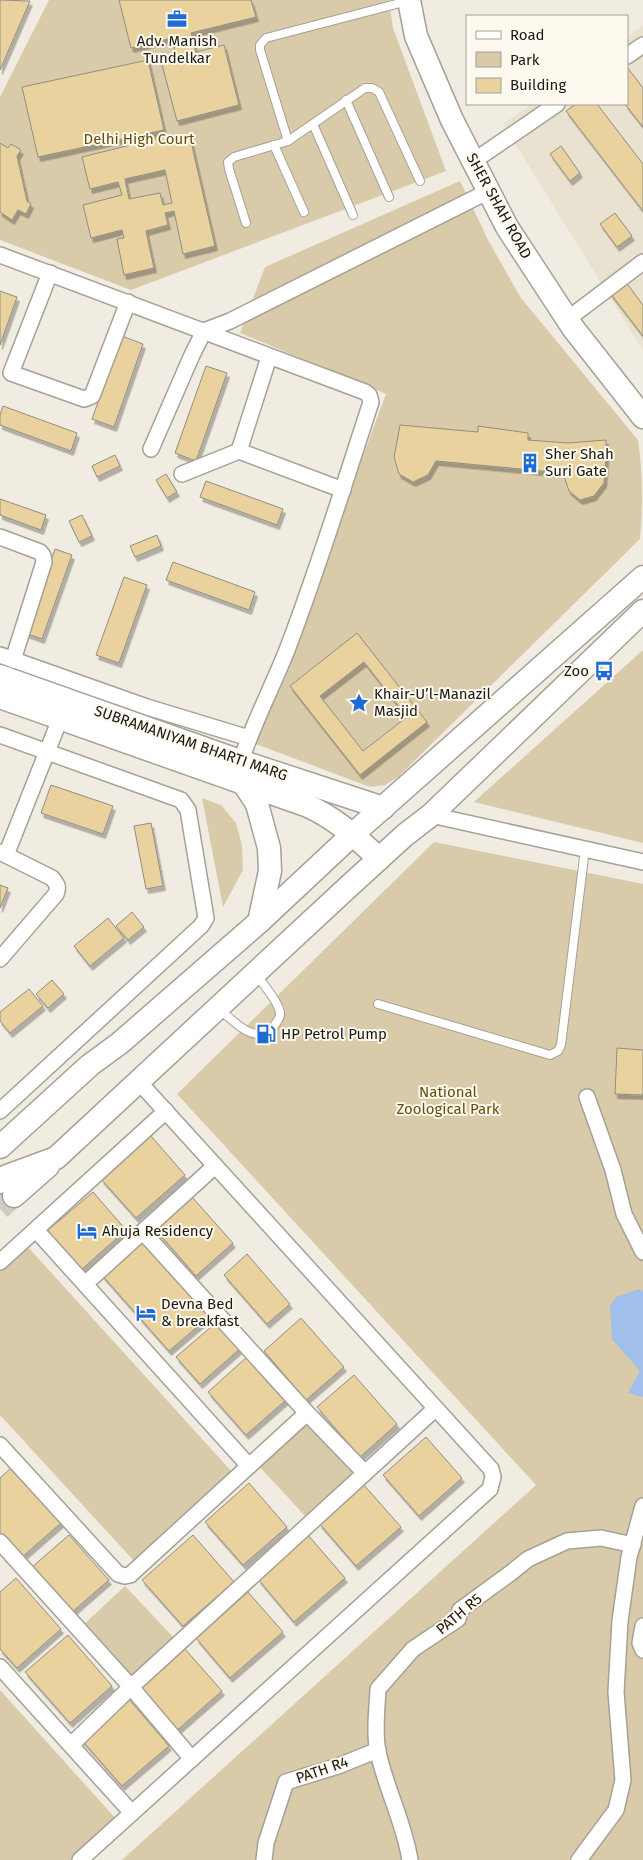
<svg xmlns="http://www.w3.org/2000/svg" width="643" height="1860" font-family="'Fira Sans',sans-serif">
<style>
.built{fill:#eae2d0}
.green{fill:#d9caaa}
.water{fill:#a0bfeb}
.building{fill:#e9d29e;stroke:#918d83;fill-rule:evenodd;filter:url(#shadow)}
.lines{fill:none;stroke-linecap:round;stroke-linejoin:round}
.secondary-tunnel{stroke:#d1ccc2;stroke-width:22;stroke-dasharray:22 11;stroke-linecap:butt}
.lane-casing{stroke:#a5a196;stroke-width:10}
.street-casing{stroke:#a5a196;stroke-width:18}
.secondary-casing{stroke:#a5a196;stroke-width:25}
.lane{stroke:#fff;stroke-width:8}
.street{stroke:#fff;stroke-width:15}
.secondary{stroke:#fff;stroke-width:22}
.labels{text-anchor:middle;stroke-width:4;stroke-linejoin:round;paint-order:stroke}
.poi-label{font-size:15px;fill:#1b1915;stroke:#fef9ee;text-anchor:start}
.park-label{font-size:15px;fill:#654e10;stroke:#fef9ee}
.street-label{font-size:15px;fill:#1b1915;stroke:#fef9ee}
</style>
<defs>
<filter id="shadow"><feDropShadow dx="2.5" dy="4.5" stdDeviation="0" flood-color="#0004"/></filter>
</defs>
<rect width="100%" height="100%" fill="#f1ece1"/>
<path class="built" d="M643,25V351L503,124L532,104H627V37Z"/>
<g class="green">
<path d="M49,0H389L393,28L446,171L131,290L0,240V97Z"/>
<path d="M460,181L488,240L521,298L638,440C643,472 643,507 640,539L398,777L385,785L370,787L256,744L386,394L240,333L265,267Z"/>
<path d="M643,650V843L474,802Z"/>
<path d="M202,798L221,805L236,823L242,845L243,870L223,907Z"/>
<path d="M434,842L643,884V1860H122L536,1485L177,1094Z"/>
<path d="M27,1246L233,1473L135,1562L0,1415V1271Z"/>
<path d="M305,1421L354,1473L307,1518L258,1465Z"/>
<path d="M125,1586L174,1638L126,1682L78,1630Z"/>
<path d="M0,1690L117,1820L73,1860H0Z"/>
</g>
<path class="water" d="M639,1289L643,1291V1397L628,1393L640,1371L612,1339L610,1306L616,1297Z"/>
<g class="building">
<path d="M0,0L30,1L0,70Z"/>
<path d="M119,0H251L256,17L191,33L196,52L224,45L239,105L177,121L161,61L176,57L172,38L131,48Z"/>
<path d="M148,60L164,130L38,157L22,87Z"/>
<path d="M627,67L643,88V127L625,104H627Z"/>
<path d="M576,104H597L643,164V211L566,111Z"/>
<path d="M171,135L173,141L190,137L215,246L183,254L174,211L165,213L168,225L146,231L154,268L124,275L117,239L124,238L122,230L91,238L83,205L122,195L118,182L90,189L82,157ZM165,170L172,203L163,205L160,193L129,199L125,179Z"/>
<path d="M0,143L8,148L11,144L21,150L17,156L27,201L31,204L26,214L18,210L12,220L0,212Z"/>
<path d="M561,146L580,173L570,181L550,154Z"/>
<path d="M615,213L632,236L617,247L600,224Z"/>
<path d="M625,281L643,305V336L610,293Z"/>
<path d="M0,291L17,297L0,345Z"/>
<path d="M122,336L143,344L114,427L92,419Z"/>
<path d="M206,366L227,373L196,461L175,453Z"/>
<path d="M3,406L77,433L71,451L0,425V415Z"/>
<path d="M400,425L478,432V426L528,433V440L568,443L606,440V460L604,483L594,496L580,500L569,491L563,473L436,461L428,475L413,482L399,474L394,457Z"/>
<path d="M115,455L120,466L97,477L92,466Z"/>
<path d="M166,474L177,492L167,498L156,480Z"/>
<path d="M206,481L283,509L277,525L200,497Z"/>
<path d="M0,499L46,515L41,530L0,515Z"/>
<path d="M82,515L92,536L79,542L69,521Z"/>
<path d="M157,535L161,546L135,557L130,546Z"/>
<path d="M55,549L72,555L42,639L25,633Z"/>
<path d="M173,562L255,592L249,610L166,580Z"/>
<path d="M124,577L147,585L119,663L96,655Z"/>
<path d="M357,633L427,722L360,775L290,686ZM364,662L407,717L363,751L320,696Z"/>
<path d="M51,785L113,806L103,834L41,813Z"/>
<path d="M151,823L163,886L146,889L134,826Z"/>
<path d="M0,885L8,888L0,908Z"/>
<path d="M132,912L144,927L128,940L116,926Z"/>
<path d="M108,918L124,938L90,966L74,946Z"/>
<path d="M52,980L64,994L48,1008L36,994Z"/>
<path d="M29,989L43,1006L10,1033L0,1021V1012Z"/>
<path d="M617,1048L643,1050V1095L615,1094Z"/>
<path d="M151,1136L185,1175L136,1218L101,1179Z"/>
<path d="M93,1192L126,1230L81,1270L47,1231Z"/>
<path d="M192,1197L233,1243L196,1276L155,1229Z"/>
<path d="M141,1239L210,1316L169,1351L101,1274Z"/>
<path d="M247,1254L290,1304L267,1324L224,1275Z"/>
<path d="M301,1318L344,1367L306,1400L264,1351Z"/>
<path d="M219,1320L242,1347L200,1384L176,1357Z"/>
<path d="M248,1356L286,1400L246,1435L208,1392Z"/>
<path d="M354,1375L397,1424L360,1457L317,1407Z"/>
<path d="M426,1437L462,1478L419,1516L383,1475Z"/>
<path d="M12,1467L61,1523L21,1558L0,1533V1478Z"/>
<path d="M249,1483L287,1527L243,1565L205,1522Z"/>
<path d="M363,1484L401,1527L356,1566L319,1523Z"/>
<path d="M69,1535L109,1580L71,1613L32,1567Z"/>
<path d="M193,1535L234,1582L183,1626L142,1580Z"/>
<path d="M308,1535L345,1578L294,1622L258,1579Z"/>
<path d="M16,1578L61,1629L17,1668L0,1649V1592Z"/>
<path d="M248,1592L283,1632L230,1678L196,1638Z"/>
<path d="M68,1635L112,1686L70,1723L25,1672Z"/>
<path d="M185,1649L222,1691L174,1733L137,1690Z"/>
<path d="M127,1697L169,1746L122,1786L80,1738Z"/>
</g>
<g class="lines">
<path class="secondary-tunnel" d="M0,1209L14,1196"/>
<defs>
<g id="lane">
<path d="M346,100L389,197"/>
<path d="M313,124L353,215"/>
<path d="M288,141L365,88H372L379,92L420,181"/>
<path d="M274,145L304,212"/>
<path d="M246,223L229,169L228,162L234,157L288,141L260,50V45L266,38L408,1"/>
<path d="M378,1004L550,1055L558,1051L561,1045L585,849"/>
<path d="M219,1009C234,1021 255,1047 274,1026C277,1022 281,1017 280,1012C277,999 264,986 257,975"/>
</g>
<g id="street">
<path d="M627,56L643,45"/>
<path d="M484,154L557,104"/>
<path d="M0,255L365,392L369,395L371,402C344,485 318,569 287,650C271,690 251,728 238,769"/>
<path d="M50,273L11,373L84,399L92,396L128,302"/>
<path d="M577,312L643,262"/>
<path d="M269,357L239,451L343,490"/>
<path d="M151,449L192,355L204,331L230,321L489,191"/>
<path d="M182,474L239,451"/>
<path d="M0,537L40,552L43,556L44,562L13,660"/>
<path d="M0,655L147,707L249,738"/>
<path d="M0,735L181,800L188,810L206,918L201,926L0,1111"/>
<path d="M431,815L643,862"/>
<path d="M0,852L52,878C57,884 59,887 56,894L0,959"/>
<path d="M6,855L60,719"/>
<path d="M587,1097L613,1170L624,1214L643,1252"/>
<path d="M143,1232L307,1413L365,1473"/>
<path d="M0,1262L166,1111"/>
<path d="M85,1284L215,1166"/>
<path d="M0,1445L118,1574L125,1576L130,1575L249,1466L36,1230"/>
<path d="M249,1466L307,1413"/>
<path d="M0,1542L131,1687L192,1759"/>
<path d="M643,1626L640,1643L643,1650"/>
<path d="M0,1667L132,1813"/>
<path d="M71,1745L131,1687L435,1409"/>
<path d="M80,1860L490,1489L493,1477L491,1469L139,1082"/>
<path d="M264,1860L266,1843L286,1782L338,1766L378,1750"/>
<path d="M410,1860C404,1822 386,1789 378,1752C374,1734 377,1708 378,1689L413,1649L458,1619L460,1610L512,1572L528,1559L567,1541L601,1538L633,1545"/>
<path d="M579,1860L616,1810L623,1780L616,1692L620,1621L629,1557L643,1506"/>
</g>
<g id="secondary">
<path d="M409,0L416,36L452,120L507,227L573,328L643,417"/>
<path d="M0,676L240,761L383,808"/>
<path d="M0,697L308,806C335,818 358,838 379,859"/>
<path d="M244,784L257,804L269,848L270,871L259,922"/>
<path d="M0,1147L90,1065L120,1043L259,922L353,834L643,577"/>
<path d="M0,1182L7,1176L56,1158L347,888L405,835L431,815L643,611"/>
<path d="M14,1196L48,1166"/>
</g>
</defs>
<use href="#lane" class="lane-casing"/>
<use href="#street" class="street-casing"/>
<use href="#secondary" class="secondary-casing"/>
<use href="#lane" class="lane"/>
<use href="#street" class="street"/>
<use href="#secondary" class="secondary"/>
</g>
<defs>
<symbol id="office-bare" viewBox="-9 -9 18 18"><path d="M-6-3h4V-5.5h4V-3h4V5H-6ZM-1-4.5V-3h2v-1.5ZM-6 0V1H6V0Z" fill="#1c6cd7" stroke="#fef9ee" stroke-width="2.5" paint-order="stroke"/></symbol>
<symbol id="building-bare" viewBox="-9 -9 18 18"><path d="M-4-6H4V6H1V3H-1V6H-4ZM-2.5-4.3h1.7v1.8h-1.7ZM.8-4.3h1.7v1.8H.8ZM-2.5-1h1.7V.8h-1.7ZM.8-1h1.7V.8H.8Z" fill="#1c6cd7" stroke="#fef9ee" stroke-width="2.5" paint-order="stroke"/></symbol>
<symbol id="bus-bare" viewBox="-9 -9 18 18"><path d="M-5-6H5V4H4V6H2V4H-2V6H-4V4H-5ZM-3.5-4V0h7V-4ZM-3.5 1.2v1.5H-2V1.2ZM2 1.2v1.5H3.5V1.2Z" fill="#1c6cd7" stroke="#fef9ee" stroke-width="2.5" paint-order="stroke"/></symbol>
<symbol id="sight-bare" viewBox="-9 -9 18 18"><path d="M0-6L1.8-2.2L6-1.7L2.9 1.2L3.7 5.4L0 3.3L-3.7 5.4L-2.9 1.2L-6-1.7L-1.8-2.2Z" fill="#1c6cd7" stroke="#fef9ee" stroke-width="2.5" paint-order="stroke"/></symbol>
<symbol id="fuel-bare" viewBox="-9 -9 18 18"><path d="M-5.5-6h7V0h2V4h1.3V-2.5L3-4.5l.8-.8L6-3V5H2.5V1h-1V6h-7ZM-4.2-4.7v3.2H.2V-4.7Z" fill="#1c6cd7" stroke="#fef9ee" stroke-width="2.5" paint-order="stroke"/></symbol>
<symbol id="hotel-bare" viewBox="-9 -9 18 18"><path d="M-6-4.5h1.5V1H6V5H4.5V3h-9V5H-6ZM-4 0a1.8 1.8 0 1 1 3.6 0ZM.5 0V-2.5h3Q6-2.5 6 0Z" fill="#1c6cd7" stroke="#fef9ee" stroke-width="2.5" paint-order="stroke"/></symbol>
</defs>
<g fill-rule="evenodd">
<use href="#office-bare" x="163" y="5" width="28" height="28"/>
<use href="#building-bare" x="516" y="449" width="28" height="28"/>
<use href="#bus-bare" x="590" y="657" width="28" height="28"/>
<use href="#sight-bare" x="345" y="689" width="28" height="28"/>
<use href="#fuel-bare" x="252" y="1020" width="28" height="28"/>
<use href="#hotel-bare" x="73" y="1217" width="28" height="28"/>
<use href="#hotel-bare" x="132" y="1299" width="28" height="28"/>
</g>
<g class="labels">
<g class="poi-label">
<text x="177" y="46" text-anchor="middle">Adv. Manish<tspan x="177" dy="17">Tundelkar</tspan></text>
<text x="545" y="459">Sher Shah<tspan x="545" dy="17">Suri Gate</tspan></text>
<text x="589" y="676" text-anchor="end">Zoo</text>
<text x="374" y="699">Khair-U’l-Manazil<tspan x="374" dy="17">Masjid</tspan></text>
<text x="281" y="1039">HP Petrol Pump</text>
<text x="102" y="1236">Ahuja Residency</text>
<text x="161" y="1309">Devna Bed<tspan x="161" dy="17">&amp; breakfast</tspan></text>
</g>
<g class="park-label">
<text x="139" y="144">Delhi High Court</text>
<text x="448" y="1097">National<tspan x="448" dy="17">Zoological Park</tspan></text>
</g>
<g class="street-label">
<text transform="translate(499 206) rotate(61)" y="5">SHER SHAH ROAD</text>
<text transform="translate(191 743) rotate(19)" y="5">SUBRAMANIYAM BHARTI MARG</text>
<text transform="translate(459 1614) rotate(-40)" y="5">PATH R5</text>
<text transform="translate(322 1770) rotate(-19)" y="5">PATH R4</text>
</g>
</g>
<rect x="466" y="15" width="162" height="90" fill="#fef9ee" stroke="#a39f97"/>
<rect x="476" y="31" width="25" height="8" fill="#ffffff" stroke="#a39f97"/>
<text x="510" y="40" font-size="15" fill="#1b1915">Road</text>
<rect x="476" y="52" width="25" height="15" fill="#d9caaa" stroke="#a39f97"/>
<text x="510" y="65" font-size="15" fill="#1b1915">Park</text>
<rect x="476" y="78" width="25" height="15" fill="#e9d29e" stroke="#a39f97"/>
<text x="510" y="90" font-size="15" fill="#1b1915">Building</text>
</svg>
